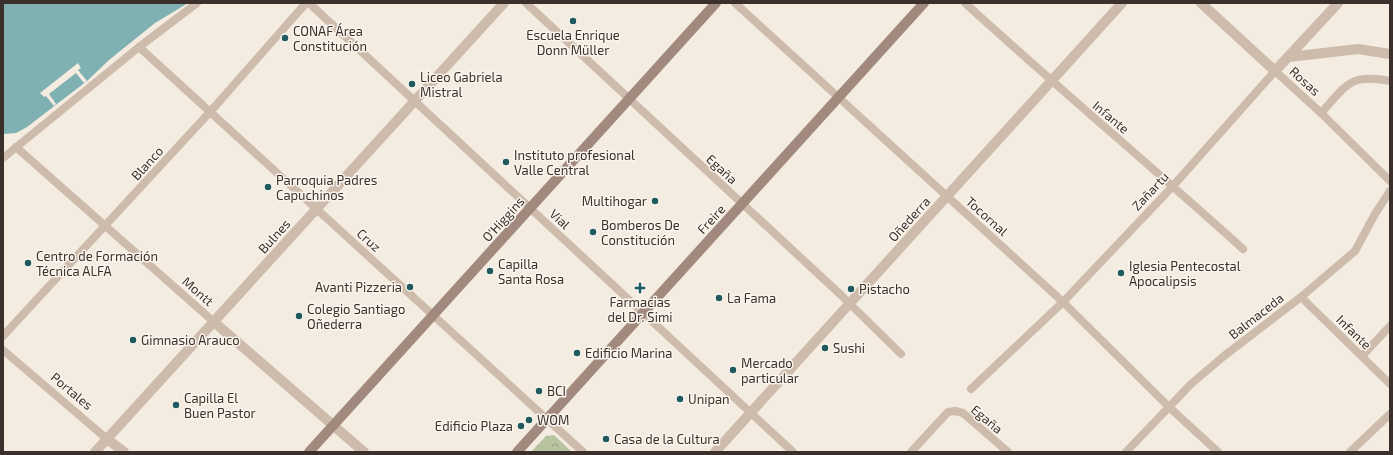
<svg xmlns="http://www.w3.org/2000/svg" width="1393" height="455" font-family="'Exo 2',sans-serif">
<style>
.park{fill:url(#park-crowns)}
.water{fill:#7fb0b2}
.pier{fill:#f4ebe1}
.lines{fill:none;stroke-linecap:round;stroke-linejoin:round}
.minor{stroke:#cdbbac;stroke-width:8}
.tertiary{stroke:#cdbbac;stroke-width:10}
.secondary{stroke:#a18a7d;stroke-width:10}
.poi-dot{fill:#1f5a5e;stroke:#fbf5ee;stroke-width:1.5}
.labels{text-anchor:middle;stroke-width:3;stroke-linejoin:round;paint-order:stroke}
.poi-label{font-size:13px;fill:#3b302b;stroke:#fbf5ee;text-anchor:start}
.street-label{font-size:13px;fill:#3b302b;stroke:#fbf5ee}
</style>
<defs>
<pattern id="park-crowns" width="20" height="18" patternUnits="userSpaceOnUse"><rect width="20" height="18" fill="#b8c4a0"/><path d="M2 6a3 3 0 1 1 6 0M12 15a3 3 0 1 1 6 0" fill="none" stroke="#97a083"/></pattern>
</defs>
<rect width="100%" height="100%" fill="#f4ebe1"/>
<path class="park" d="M554,435L572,452H531L546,436Z"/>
<path class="water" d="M3,3H188L155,23L109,60L87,81L27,127L16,133L3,134Z"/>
<path class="pier" d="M78,63L81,68L78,70L87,81L84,83L76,73L49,94L56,104L54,106L46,96L44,97L40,93Z"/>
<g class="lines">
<g class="minor">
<path d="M309,3L793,452"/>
<path d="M526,3L842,296L901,354"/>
<path d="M735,3L1063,302L1169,407L1218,452"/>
<path d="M965,3C1056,86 1151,166 1243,249"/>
<path d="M139,47L583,452"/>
<path d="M1321,113C1347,85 1349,73 1390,81"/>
<path d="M16,147L214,322"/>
<path d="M3,158L139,47L197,3"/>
<path d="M1301,297L1390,384"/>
<path d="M3,336L210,112L306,3"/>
<path d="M3,350L107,439"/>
<path d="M1362,356L1390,326"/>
<path d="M971,389L1063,302L1173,186L1275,71L1321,113L1390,181"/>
<path d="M911,452L948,412L955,411L963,413L1008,452"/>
<path d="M1126,452L1191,384L1224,356L1301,297L1355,251L1375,214L1390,191"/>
<path d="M1350,452L1390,414"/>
</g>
<g class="tertiary">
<path d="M1201,3L1275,71L1338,3"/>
<path d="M1289,57L1358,49L1390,54"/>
<path d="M214,322L364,452"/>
<path d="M107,439L124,452"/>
<path d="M95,452L504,3"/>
<path d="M715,452L1122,3"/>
</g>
<g class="secondary">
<path d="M309,452L716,3"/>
<path d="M517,452L924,3"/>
</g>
</g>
<g class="poi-dot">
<circle cx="573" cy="21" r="4"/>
<circle cx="285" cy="38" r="4"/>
<circle cx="412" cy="84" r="4"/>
<circle cx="506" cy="162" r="4"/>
<circle cx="268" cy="187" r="4"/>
<circle cx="655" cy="201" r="4"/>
<circle cx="593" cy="232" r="4"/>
<circle cx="28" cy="263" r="4"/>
<circle cx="490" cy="271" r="4"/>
<circle cx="1121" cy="273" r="4"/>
<circle cx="410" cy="287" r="4"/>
<path d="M638 282h4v4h4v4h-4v4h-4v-4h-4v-4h4z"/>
<circle cx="851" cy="289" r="4"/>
<circle cx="719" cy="298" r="4"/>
<circle cx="299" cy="316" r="4"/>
<circle cx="133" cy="340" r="4"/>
<circle cx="825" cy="348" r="4"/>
<circle cx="577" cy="353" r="4"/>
<circle cx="733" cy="370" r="4"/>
<circle cx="539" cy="391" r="4"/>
<circle cx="680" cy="399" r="4"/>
<circle cx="176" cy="405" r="4"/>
<circle cx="529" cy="420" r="4"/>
<circle cx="521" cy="426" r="4"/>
<circle cx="606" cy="439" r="4"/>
</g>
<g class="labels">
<g class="poi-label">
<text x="293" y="36">CONAF Área<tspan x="293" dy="15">Constitución</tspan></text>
<text x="573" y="40" text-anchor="middle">Escuela Enrique<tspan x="573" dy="15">Donn Müller</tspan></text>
<text x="420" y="82">Liceo Gabriela<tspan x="420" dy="15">Mistral</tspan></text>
<text x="514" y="160">Instituto profesional<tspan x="514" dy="15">Valle Central</tspan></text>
<text x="276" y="185">Parroquia Padres<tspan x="276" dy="15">Capuchinos</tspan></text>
<text x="647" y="206" text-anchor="end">Multihogar</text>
<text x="601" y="230">Bomberos De<tspan x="601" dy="15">Constitución</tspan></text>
<text x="36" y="261">Centro de Formación<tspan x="36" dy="15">Técnica ALFA</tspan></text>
<text x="498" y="269">Capilla<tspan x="498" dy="15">Santa Rosa</tspan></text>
<text x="1129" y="271">Iglesia Pentecostal<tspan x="1129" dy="15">Apocalipsis</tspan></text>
<text x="402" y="292" text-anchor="end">Avanti Pizzeria</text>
<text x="859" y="294">Pistacho</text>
<text x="727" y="303">La Fama</text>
<text x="640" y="307" text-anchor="middle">Farmacias<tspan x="640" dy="15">del Dr. Simi</tspan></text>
<text x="307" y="314">Colegio Santiago<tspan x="307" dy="15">Oñederra</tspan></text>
<text x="141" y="345">Gimnasio Arauco</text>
<text x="833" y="353">Sushi</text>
<text x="585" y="358">Edificio Marina</text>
<text x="741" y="368">Mercado<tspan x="741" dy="15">particular</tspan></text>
<text x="547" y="396">BCI</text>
<text x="184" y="403">Capilla El<tspan x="184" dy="15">Buen Pastor</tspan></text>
<text x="688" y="404">Unipan</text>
<text x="537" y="425">WOM</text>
<text x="513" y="431" text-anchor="end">Edificio Plaza</text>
<text x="614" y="444">Casa de la Cultura</text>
</g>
<g class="street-label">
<text transform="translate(1305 81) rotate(42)" y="5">Rosas</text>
<text transform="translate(1111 117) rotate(40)" y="5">Infante</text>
<text transform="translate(147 163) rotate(-48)" y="5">Blanco</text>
<text transform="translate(722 169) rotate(43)" y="5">Egaña</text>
<text transform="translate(1150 191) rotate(-47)" y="5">Zañartu</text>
<text transform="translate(987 216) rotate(42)" y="5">Tocornal</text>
<text transform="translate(503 219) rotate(-48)" y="5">O'Higgins</text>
<text transform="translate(560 219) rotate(43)" y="5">Vial</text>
<text transform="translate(711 219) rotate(-48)" y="5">Freire</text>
<text transform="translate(909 219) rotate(-48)" y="5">Oñederra</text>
<text transform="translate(274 236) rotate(-48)" y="5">Bulnes</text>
<text transform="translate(369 240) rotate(42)" y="5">Cruz</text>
<text transform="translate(198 291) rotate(41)" y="5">Montt</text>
<text transform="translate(1256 316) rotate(-38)" y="5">Balmaceda</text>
<text transform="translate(1354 332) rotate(44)" y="5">Infante</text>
<text transform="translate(72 391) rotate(40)" y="5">Portales</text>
<text transform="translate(987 419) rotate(40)" y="5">Egaña</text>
</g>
</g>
<rect width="1393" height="455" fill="none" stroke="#3b302b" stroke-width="8"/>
</svg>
